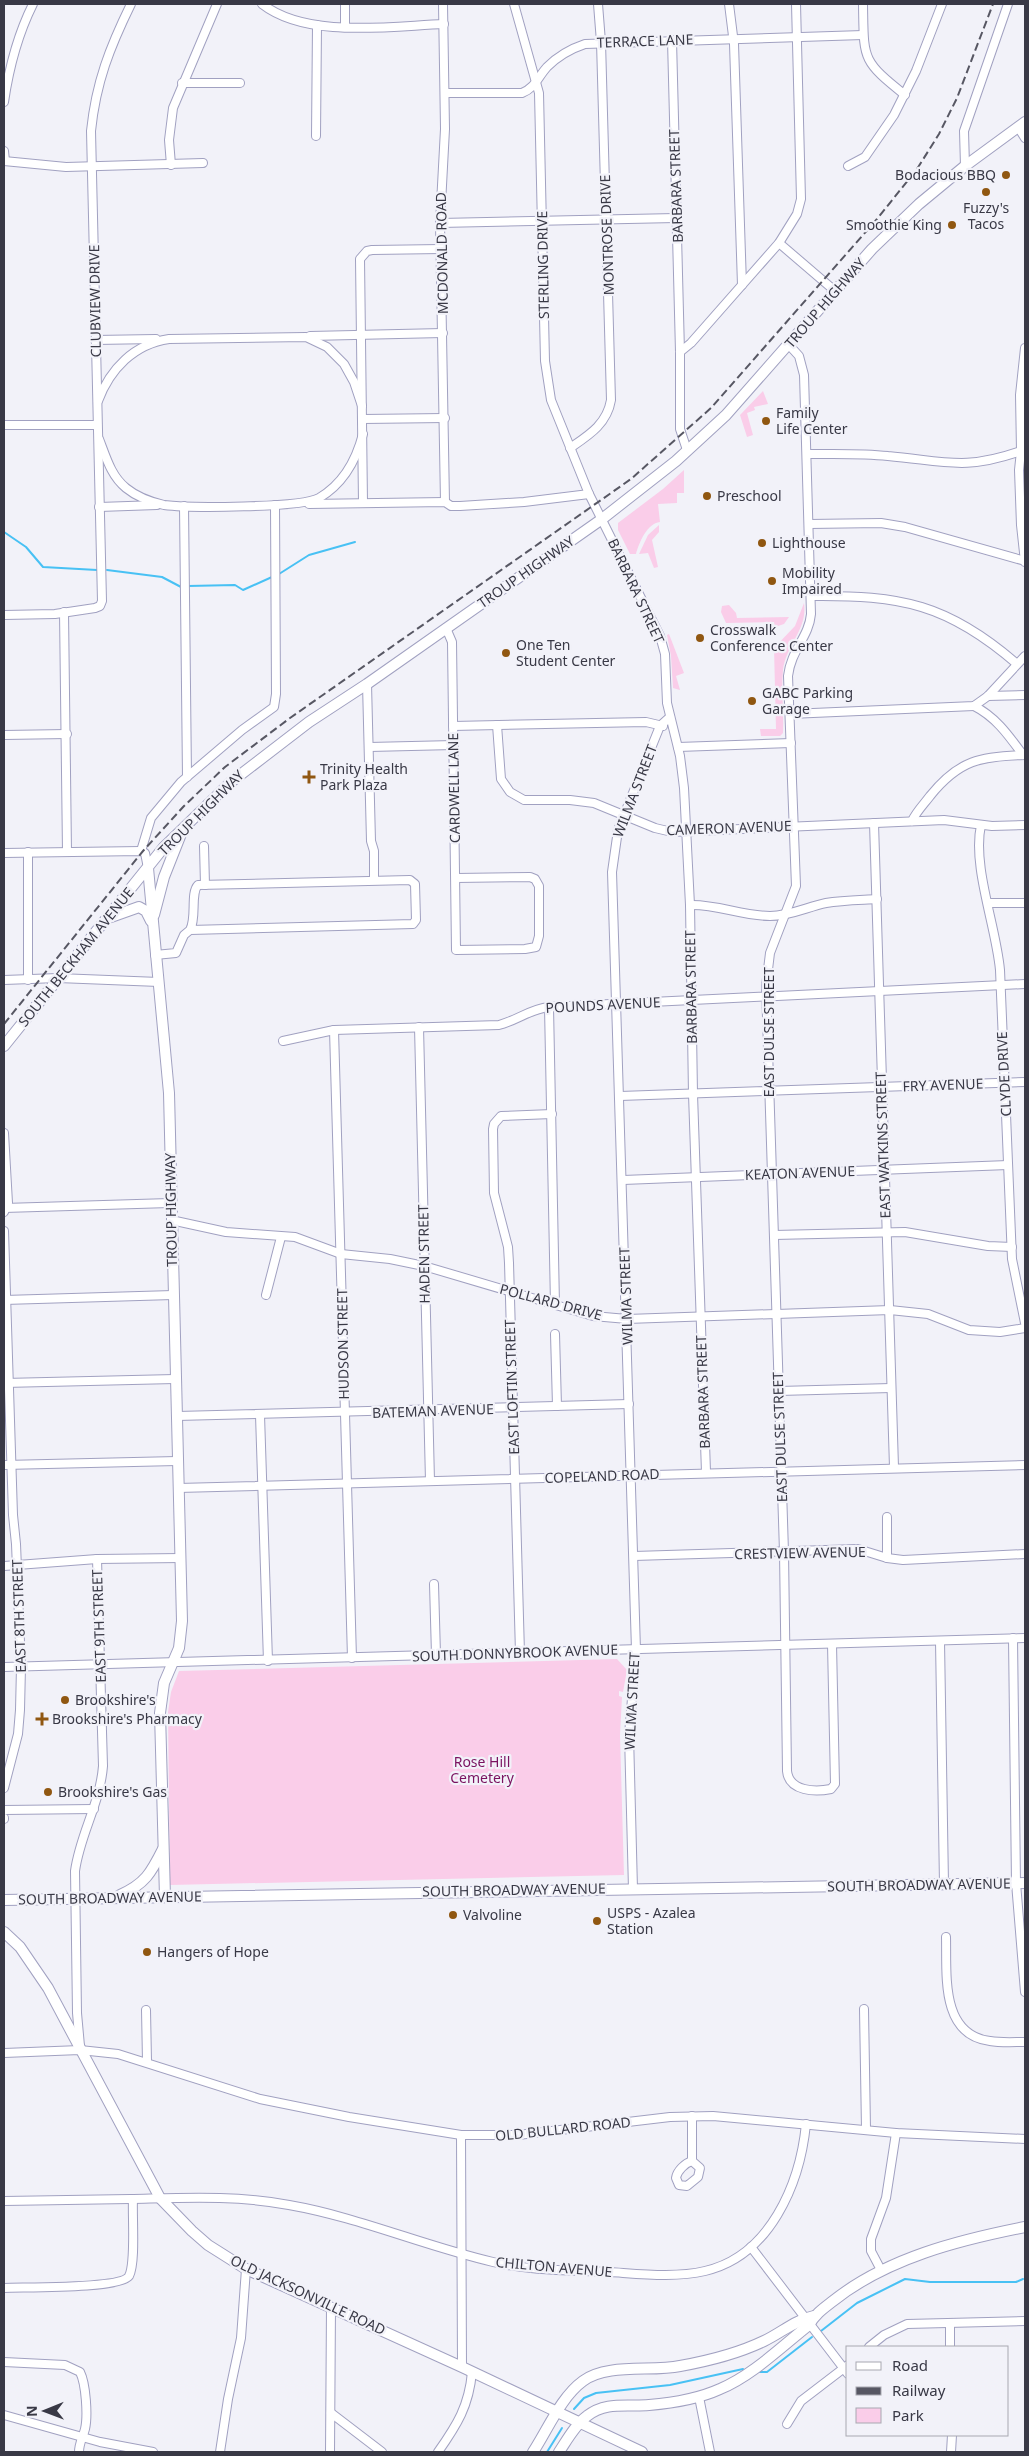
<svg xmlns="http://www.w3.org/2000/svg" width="1029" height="2456" font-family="'Noto Sans',sans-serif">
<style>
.green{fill:#facde9}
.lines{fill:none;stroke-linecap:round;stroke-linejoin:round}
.stream{stroke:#48c1f4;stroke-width:2}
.minor-casing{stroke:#a1a1c1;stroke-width:10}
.major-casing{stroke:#a1a1c1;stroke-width:12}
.minor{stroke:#fff;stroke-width:8}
.major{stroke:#fff;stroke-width:10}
.rail{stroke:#575763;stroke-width:2;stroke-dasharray:8 4;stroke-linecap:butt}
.poi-dot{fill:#905711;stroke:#f2f2f9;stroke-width:2}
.labels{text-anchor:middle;stroke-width:4.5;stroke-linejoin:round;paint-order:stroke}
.street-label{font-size:14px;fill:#393946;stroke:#f2f2f9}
.poi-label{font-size:14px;fill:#393946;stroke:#f2f2f9;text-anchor:start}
.park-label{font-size:14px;fill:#7a1260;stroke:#f2f2f9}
</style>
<rect width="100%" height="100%" fill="#f2f2f9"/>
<g class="green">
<path d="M763,391L768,404L754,407L755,410L747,413L753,435L747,437L740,415Z"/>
<path d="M684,470V493H677V503L658,504L660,522C647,523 639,543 636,554H630L618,530V523L663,489Z"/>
<path d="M659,525V532L652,540L658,567L654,568L648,553L639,554L648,535Z"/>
<path d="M804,603C808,629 786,645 783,670C781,690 784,712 783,733L780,736H761L760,729H776L774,648L795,626Z"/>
<path d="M729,605L736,613L737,618L789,617L784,624L775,627L774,622L726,623L721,612L722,606Z"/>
<path d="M669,634L684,673L676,676L680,690L673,688L671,656L667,635Z"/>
<path d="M617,1659L627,1670L623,1692L619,1691V1696L622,1697L620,1735L624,1875L170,1885L168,1712L171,1692L179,1671Z"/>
</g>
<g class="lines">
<g class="stream">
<path d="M4,532L26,547L43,567L97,570"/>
<path d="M107,570L162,577L181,587"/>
<path d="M279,574L309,555L355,542"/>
<path d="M188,586L235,585L243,590L272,577"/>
<path d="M821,2331L857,2303L905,2279L930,2282H1016L1023,2279"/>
<path d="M760,2372H767L812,2337"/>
<path d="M574,2409L584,2398L596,2393L670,2385L743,2369"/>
<path d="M547,2452L562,2428"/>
</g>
<defs>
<g id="minor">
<path d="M262,4C307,39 390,26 444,24"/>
<path d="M345,4V27"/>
<path d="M443,4L445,129L440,223L445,502"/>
<path d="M514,4L539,93L545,361L551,400L589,494L660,636L665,654L667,703L680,756L684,788L690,905L693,1094L706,1472"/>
<path d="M729,4L734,44L742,285"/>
<path d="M863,4C864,59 861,60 905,95"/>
<path d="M672,40L680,352V429L687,450"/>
<path d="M182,83H240"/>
<path d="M445,93H522C535,88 538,77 547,67C558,56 570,49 585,44L863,35"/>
<path d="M4,102C9,68 18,34 33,4"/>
<path d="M1018,127L1025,138"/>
<path d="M316,136L317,25"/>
<path d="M4,151L5,161"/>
<path d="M4,161L66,167L203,163"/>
<path d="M171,165L169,140L173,108L217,4"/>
<path d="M848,166L865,157L894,115L916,71L942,4"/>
<path d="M965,166L964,131L1008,4"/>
<path d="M440,223L676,218"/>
<path d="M779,243L835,291"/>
<path d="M310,336L443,333"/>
<path d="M95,340L156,339"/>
<path d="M789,345L799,356L804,375L811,614C809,637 791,650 788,676L796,886L770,953L766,986L784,1552L787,1771C789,1792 816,1792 831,1789L835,1784L832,1644"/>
<path d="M1025,348L1020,395L1021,451L1019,470L1021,525L1025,562"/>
<path d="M680,352L691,343L779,243L797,214L801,199L796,4"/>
<path d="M98,401C110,369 134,344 169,339L306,337L327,347L344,364L354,382L362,406"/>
<path d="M363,419L445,418"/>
<path d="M4,425H96"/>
<path d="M99,439C106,457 111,476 126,488C137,497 151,502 164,505C188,508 301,508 319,498C343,484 356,461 363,434"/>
<path d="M570,448C589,435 607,424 611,400L601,42L598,4"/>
<path d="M807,454C834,454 861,453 888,456C945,461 964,471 1021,451"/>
<path d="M363,503L360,259L367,251L372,250L441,249"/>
<path d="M309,504L445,502L451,506H460L524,502L589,494"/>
<path d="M184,506L187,777"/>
<path d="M99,507L157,505"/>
<path d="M809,524L881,523L905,527L1025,561"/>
<path d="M811,596C901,595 948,604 1017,664"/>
<path d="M64,612L67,852"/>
<path d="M4,615L55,614L95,608L100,606L102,601L91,131C96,82 110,47 131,4"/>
<path d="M446,628L452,642L456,950L525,949L536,947L539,936V886L535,879L530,877L456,878"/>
<path d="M367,684L371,841L374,851V880"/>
<path d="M988,696L1025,695"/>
<path d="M974,706C996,717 1009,736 1023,755"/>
<path d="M790,714L974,706L988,696L1025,656"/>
<path d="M497,725L501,779L510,792L524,800H570L594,803L655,828L672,832L944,820L992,826L1025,825"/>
<path d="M453,726L646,722L663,726"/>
<path d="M4,735L67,734"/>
<path d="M369,747L454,745"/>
<path d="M678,747L791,743"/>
<path d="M912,821C916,812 924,804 930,796C959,760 981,756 1025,755"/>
<path d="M874,823L894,1467"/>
<path d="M981,825C972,866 996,926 1000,970L1012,1259L1025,1323"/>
<path d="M204,846L205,885"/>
<path d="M141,851L151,818L181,782L242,730L274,707L276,694L275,505"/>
<path d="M28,852V980"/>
<path d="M4,853L141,851L145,853L148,868"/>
<path d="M989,903H1025"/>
<path d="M690,905C717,904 742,916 770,916C790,916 807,907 826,903C842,900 860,900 877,899"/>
<path d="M155,955L176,953L184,935L190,930L413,924L416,920L415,884L410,880L198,885C190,893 197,918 190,930"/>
<path d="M4,980L58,978L159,982"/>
<path d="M549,1007L555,1305"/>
<path d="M419,1027L430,1481"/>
<path d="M334,1030L352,1658"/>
<path d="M283,1041L334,1030L499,1025C518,1020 530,1009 549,1007L1025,984"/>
<path d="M620,1096L1025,1082"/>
<path d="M4,1133L8,1203L4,1212"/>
<path d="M623,1180L1008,1165"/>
<path d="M4,1208L170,1203"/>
<path d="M171,1220L226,1232L295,1237L341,1254L390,1259L424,1266L593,1316L627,1319L890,1310L928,1314L969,1330L1000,1332L1025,1328"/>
<path d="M4,1231L13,1515L16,1544L21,1667L20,1710L18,1734L4,1788"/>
<path d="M774,1235L905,1232L988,1246L1012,1247"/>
<path d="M266,1295L281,1237"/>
<path d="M4,1300L173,1295"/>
<path d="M555,1334L557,1406"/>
<path d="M4,1383L175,1379"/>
<path d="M779,1391L891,1388"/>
<path d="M260,1415L268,1661"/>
<path d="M177,1416L629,1404"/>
<path d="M4,1465L177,1461"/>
<path d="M178,1488L1025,1465"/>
<path d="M887,1517V1558"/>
<path d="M634,1556L858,1549L887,1558L903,1560L1025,1554"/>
<path d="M4,1566L97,1559L181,1558"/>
<path d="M434,1584L436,1655"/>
<path d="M1013,1638L1016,1883L1025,1992"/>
<path d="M940,1641L944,1884"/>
<path d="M520,1653L509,1263L508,1247L494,1193L493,1129L494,1124L501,1116L552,1114"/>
<path d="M4,1667L1025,1638"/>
<path d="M4,1810L94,1809"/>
<path d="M4,1818V1819"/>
<path d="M633,1889L629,1735L636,1650L612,872L618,830L660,726L670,717"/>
<path d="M946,1937C947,1974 940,2035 990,2041C1001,2043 1014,2042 1025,2042"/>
<path d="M864,2009L866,2129"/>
<path d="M146,2010L147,2061"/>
<path d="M80,2046L77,2013L75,1871C80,1834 100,1804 103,1766L97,1559"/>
<path d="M4,2053L80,2050L118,2054L260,2099L349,2117L461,2135H518L670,2117L713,2116L896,2133L1025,2139"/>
<path d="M692,2116V2161"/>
<path d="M461,2135L462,2367"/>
<path d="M692,2161L700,2168L698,2177L687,2186L679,2185L676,2178C677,2171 685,2163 692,2161Z"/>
<path d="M4,2201C46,2200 88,2200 130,2199C182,2198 237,2195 289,2205C358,2217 424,2246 493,2262C531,2271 572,2270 610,2272C641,2274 676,2278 705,2271C770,2256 800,2184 806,2124"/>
<path d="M751,2247L848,2374"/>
<path d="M881,2270L871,2251V2239L886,2198L896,2133"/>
<path d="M4,2288C23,2287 121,2289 129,2276C136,2263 132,2216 133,2199"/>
<path d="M950,2323V2347"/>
<path d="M869,2347L884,2335L907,2324L1025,2321"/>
<path d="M4,2362L65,2365L80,2372C86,2384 88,2416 85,2429C83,2437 79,2443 79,2452"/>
<path d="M699,2397L710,2452"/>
<path d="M331,2413L382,2452"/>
<path d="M4,2415L100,2442L153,2452"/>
<path d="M787,2424L801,2401L848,2365"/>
<path d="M220,2452L228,2399L241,2338L246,2269"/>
<path d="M330,2452L331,2307"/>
<path d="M438,2452C457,2425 469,2406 472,2372"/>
<path d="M951,2452L952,2435"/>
</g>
<g id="major">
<path d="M148,868L169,1093L182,1621L179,1648L164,1683L160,1713L165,1897"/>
<path d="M154,915L164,877L181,834"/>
<path d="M108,918L139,907L146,911L151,921"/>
<path d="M4,1046L164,847L231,782L309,722L367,684L602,519L676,461L726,415L872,249L919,204L965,166L1025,122"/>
<path d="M120,1895C145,1884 151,1873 163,1849"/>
<path d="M4,1900L1025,1883"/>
<path d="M4,1932L20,1947L48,1988L160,2198L192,2231L208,2245L246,2269L462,2367L642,2452"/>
<path d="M533,2452C548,2429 561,2397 583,2381C607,2363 651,2372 680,2366C708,2361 737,2354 764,2341C781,2333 795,2320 814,2316"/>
<path d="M559,2452C567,2440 575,2425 587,2416C606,2401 627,2407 649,2405C673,2403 698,2399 720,2389C753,2375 781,2347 809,2325C815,2314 824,2308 833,2301C887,2258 959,2240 1025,2227"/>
</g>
</defs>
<use href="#minor" class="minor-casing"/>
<use href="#major" class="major-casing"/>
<use href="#minor" class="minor"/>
<use href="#major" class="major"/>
<path class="rail" d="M4,1024L143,851L184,806L225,767L290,718L631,479L711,408L877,219L917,169L939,134L957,98L993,4"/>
</g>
<g class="poi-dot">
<circle cx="1006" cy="175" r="5"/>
<circle cx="986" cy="192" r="5"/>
<circle cx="952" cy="225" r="5"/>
<circle cx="766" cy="421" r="5"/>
<circle cx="707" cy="496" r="5"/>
<circle cx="762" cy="543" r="5"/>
<circle cx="772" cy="581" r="5"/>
<circle cx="700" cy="638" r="5"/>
<circle cx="506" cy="653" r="5"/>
<circle cx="752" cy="701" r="5"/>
<path d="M306.5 769.5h5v5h5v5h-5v5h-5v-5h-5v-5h5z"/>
<circle cx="65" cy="1700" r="5"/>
<path d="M39.5 1711.5h5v5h5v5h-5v5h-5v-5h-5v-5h5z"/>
<circle cx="48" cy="1792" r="5"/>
<circle cx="453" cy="1915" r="5"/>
<circle cx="597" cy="1921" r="5"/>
<circle cx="147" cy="1952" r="5"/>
</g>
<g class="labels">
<g class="street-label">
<text transform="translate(645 41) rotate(-2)" y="5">TERRACE LANE</text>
<text transform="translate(676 186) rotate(-92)" y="5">BARBARA STREET</text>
<text transform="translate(607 235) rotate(-92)" y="5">MONTROSE DRIVE</text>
<text transform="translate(442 253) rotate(-91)" y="5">MCDONALD ROAD</text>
<text transform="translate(543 265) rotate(-91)" y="5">STERLING DRIVE</text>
<text transform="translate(95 301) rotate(-91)" y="5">CLUBVIEW DRIVE</text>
<text transform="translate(825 303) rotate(-49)" y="5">TROUP HIGHWAY</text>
<text transform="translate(526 572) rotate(-35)" y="5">TROUP HIGHWAY</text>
<text transform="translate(636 591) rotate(65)" y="5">BARBARA STREET</text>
<text transform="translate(454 788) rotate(-91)" y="5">CARDWELL LANE</text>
<text transform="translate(635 791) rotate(-69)" y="5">WILMA STREET</text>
<text transform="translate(201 813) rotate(-45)" y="5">TROUP HIGHWAY</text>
<text transform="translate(729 828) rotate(-2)" y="5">CAMERON AVENUE</text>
<text transform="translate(76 957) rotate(-51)" y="5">SOUTH BECKHAM AVENUE</text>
<text transform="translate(691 987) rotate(-91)" y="5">BARBARA STREET</text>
<text transform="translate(603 1005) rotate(-3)" y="5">POUNDS AVENUE</text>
<text transform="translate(769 1032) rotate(-90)" y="5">EAST DULSE STREET</text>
<text transform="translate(1004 1074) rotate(-93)" y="5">CLYDE DRIVE</text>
<text transform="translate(943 1085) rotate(-2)" y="5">FRY AVENUE</text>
<text transform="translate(883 1145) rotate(-92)" y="5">EAST WATKINS STREET</text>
<text transform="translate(800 1173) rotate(-2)" y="5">KEATON AVENUE</text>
<text transform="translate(171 1210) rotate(-91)" y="5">TROUP HIGHWAY</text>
<text transform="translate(424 1254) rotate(-91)" y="5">HADEN STREET</text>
<text transform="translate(626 1296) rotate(-92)" y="5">WILMA STREET</text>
<text transform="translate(551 1302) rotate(15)" y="5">POLLARD DRIVE</text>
<text transform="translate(343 1344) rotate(-91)" y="5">HUDSON STREET</text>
<text transform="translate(512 1387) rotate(-92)" y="5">EAST LOFTIN STREET</text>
<text transform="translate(703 1392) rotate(-92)" y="5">BARBARA STREET</text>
<text transform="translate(433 1411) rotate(-2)" y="5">BATEMAN AVENUE</text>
<text transform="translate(780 1437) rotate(-92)" y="5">EAST DULSE STREET</text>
<text transform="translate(602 1476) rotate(-2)" y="5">COPELAND ROAD</text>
<text transform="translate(800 1553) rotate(-1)" y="5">CRESTVIEW AVENUE</text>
<text transform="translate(19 1616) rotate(-92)" y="5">EAST 8TH STREET</text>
<text transform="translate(99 1626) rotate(-92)" y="5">EAST 9TH STREET</text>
<text transform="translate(515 1653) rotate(-2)" y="5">SOUTH DONNYBROOK AVENUE</text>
<text transform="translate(632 1701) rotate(-87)" y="5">WILMA STREET</text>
<text transform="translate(919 1885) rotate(-1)" y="5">SOUTH BROADWAY AVENUE</text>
<text transform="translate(514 1890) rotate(-1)" y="5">SOUTH BROADWAY AVENUE</text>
<text transform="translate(110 1898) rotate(-1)" y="5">SOUTH BROADWAY AVENUE</text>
<text transform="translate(563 2129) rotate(-6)" y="5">OLD BULLARD ROAD</text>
<text transform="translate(554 2267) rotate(5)" y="5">CHILTON AVENUE</text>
<text transform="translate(308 2295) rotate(25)" y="5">OLD JACKSONVILLE ROAD</text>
</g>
<g class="poi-label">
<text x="996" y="180" text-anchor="end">Bodacious BBQ</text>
<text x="986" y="213" text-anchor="middle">Fuzzy's<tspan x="986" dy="16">Tacos</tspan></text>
<text x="942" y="230" text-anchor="end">Smoothie King</text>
<text x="776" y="418">Family<tspan x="776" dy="16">Life Center</tspan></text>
<text x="717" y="501">Preschool</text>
<text x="772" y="548">Lighthouse</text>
<text x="782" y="578">Mobility<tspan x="782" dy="16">Impaired</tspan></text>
<text x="710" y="635">Crosswalk<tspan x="710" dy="16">Conference Center</tspan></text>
<text x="516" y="650">One Ten<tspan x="516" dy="16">Student Center</tspan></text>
<text x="762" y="698">GABC Parking<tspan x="762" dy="16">Garage</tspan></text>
<text x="320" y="774">Trinity Health<tspan x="320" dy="16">Park Plaza</tspan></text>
<text x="75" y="1705">Brookshire's</text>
<text x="52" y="1724">Brookshire's Pharmacy</text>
<text x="58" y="1797">Brookshire's Gas</text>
<text x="607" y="1918">USPS - Azalea<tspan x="607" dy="16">Station</tspan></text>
<text x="463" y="1920">Valvoline</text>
<text x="157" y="1957">Hangers of Hope</text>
</g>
<g class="park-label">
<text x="482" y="1767">Rose Hill<tspan x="482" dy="16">Cemetery</tspan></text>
</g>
</g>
<rect width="1029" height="2456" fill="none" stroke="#393946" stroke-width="10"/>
<rect x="846" y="2346" width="162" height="90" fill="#f2f2f9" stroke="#a8a8b1"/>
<rect x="856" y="2362" width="25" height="8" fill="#ffffff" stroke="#a8a8b1"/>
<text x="892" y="2371" font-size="15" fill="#393946">Road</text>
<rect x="856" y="2387" width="25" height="8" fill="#575763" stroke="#a8a8b1"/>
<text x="892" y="2396" font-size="15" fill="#393946">Railway</text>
<rect x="856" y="2408" width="25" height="15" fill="#facde9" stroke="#a8a8b1"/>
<text x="892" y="2421" font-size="15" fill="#393946">Park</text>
<g transform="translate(45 2411) rotate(269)" stroke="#f2f2f9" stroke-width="4" paint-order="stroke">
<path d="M0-4L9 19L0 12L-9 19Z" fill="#393946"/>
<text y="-8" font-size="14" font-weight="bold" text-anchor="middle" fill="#393946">N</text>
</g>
</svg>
